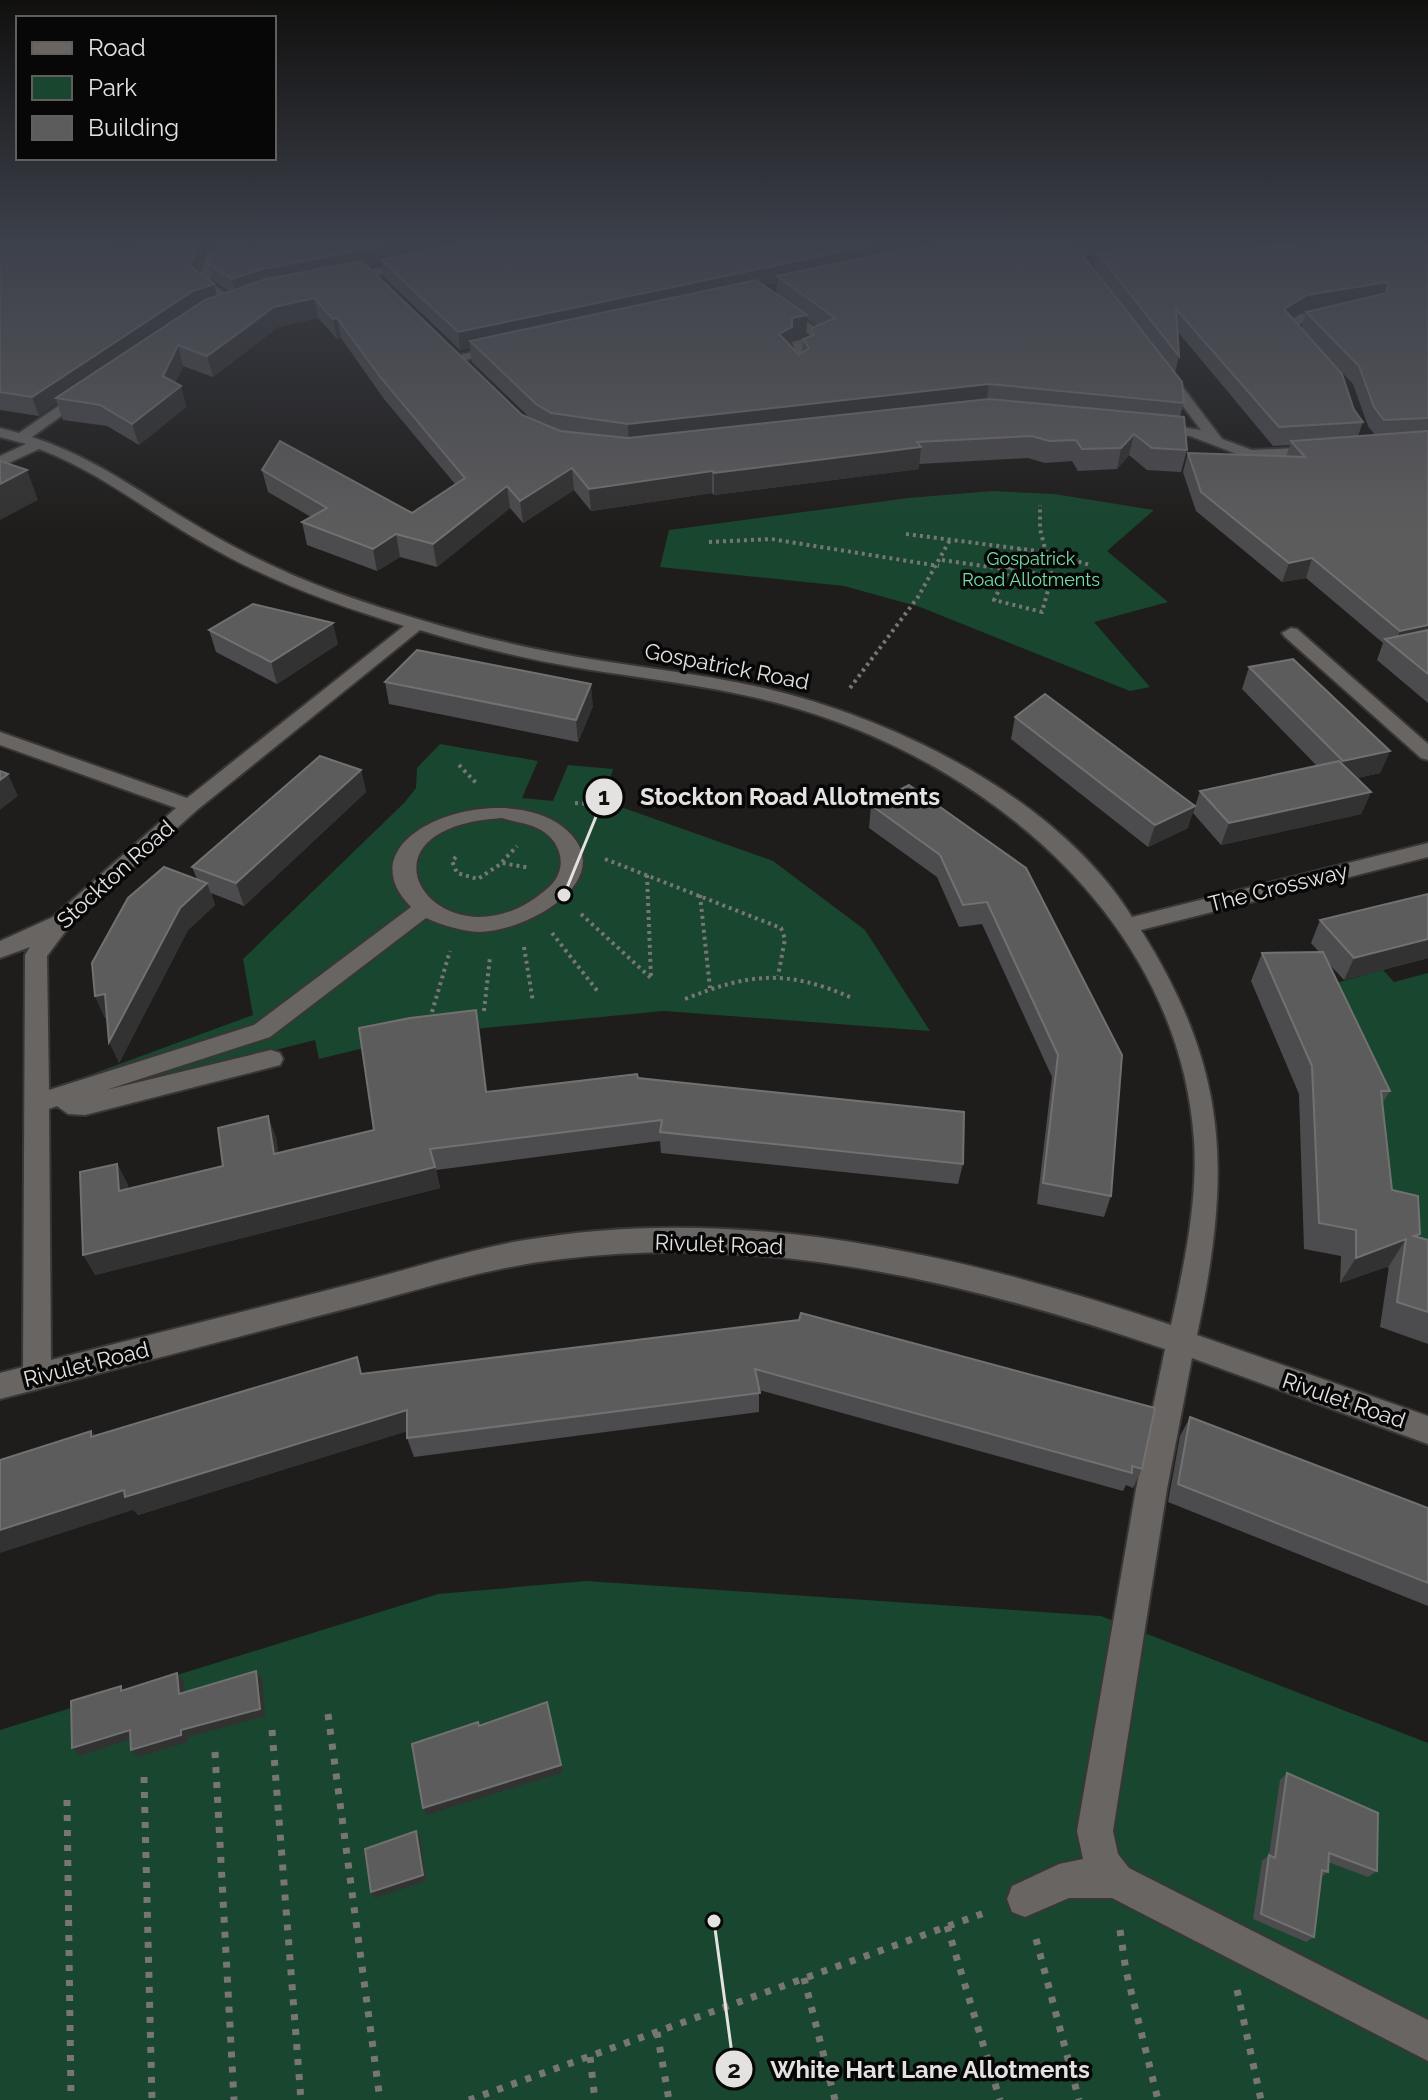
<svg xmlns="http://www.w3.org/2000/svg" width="1428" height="2100" font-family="Raleway,sans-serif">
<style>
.green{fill:#18462f}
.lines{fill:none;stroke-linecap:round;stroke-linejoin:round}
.minor-casing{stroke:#393736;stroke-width:4}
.path-far1{stroke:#787674;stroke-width:4;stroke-dasharray:3 4;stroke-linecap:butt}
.path{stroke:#787674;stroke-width:7;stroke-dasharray:6 9;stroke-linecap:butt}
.minor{fill:#686563;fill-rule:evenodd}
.wall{fill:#4c4b4d;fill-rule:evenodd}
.shaded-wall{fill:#333232}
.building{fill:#5d5c5d;stroke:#727172;stroke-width:2}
.labels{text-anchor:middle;stroke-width:7;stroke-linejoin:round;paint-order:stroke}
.far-park-label{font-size:18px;fill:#74e0a6;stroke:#080707}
.street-label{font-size:22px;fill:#e4e2e1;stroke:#080707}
.leader{fill:none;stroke:#e4e2e1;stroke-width:3}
.callout-dot{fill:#e4e2e1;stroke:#080707;stroke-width:3}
.mark-label{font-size:24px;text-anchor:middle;font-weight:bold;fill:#111}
.callout-label{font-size:24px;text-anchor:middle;font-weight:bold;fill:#e4e2e1;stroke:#080707;stroke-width:7;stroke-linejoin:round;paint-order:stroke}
</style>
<rect width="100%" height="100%" fill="#1f1d1b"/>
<g class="green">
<path d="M993,491L1054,494L1154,510L1107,551L1168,602L1094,622L1150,687L1130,691L920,607L844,586L660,567L669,530L908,498Z"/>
<path d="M440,744L538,761L522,798L553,801L568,765L613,769L604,801L773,861L865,930L930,1031L664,1011L421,1034L319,1059L315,1040L85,1098L84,1077L253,1015L243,959L404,803L416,788L417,768Z"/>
<path d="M1383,970L1394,982L1428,973V1282L1386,1267L1336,983Z"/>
<path d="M586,1581L1101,1616L1428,1743V2100H0V1730L438,1594Z"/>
</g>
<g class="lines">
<defs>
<g id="minor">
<path d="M216,242L222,246L210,282L228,295L230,298L224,302L197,283L210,246Z"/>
<path d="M414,260L420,264L418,267L341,282L335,278Z"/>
<path d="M778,306H786L831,339L807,347L810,355L797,358L805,369L803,372H793L781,356L795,350L792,342L813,337L778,312Z"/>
<path d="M1341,313V319L1303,322L1296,327L1311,344L1304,348L1282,327L1300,314Z"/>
<path d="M502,344L509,348L507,351L456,362L449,358Z"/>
<path d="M1159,369H1169L1222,439L1252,450L1318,447L1325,451L1318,455L1250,459L1190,436L1147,430L1145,427L1152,423L1201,430L1157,372Z"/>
<path d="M80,391L92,394L32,437C93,457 135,489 189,521C236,550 286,574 338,593C408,618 479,638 551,652C622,666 694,672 764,688C896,719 1058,798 1132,917L1428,843V857L1141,930C1230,1072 1231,1174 1197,1335L1428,1416V1444L1192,1358L1167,1489L1113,1831L1118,1854L1129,1868L1428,2020V2061L1112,1898H1069L1025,1917L1012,1912L1007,1899L1012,1886L1059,1864L1083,1859L1077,1831L1136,1489L1165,1349C969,1283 770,1233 562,1259C488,1267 416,1291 345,1309C230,1339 115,1369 0,1399V1373L23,1367L25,955L30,947L0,958V941L53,917L176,808L0,745V732L187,798L404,626C335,605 267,580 205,544C148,512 100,472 39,449L0,467V456L26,444L0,437V428L19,433ZM420,630C472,646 525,659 579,668C646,679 715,686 781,704C983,758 1179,918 1194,1140C1198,1202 1184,1265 1171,1325C963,1254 739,1202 519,1241C468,1250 417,1267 367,1280C262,1307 157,1333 51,1360L49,1109L57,1106L68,1114L85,1115L280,1065L283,1059L280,1053L271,1050L106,1090L270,1037L426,918C441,925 462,931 479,932C527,932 625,877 563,827C500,777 338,834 411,907L254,1025L49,1090L47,956L74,920L197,810ZM502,818C513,822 527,823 537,828C561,839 570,868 549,887C446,980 335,828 502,818Z"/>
<path d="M1291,628L1297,629L1428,744V760L1421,758L1285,637L1282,633Z"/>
</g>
</defs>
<use href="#minor" class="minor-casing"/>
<g class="path-far1">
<path d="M906,534L1045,552L1090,565"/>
<path d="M709,542L771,539L939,566"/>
<path d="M1020,548L994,600L1042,612L1052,576L1040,529V505"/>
<path d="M942,560L1052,576"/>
<path d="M850,688L918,597L951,538"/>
<path d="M459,765L477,784"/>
<path d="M575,803L593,804"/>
<path d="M456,857L452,861L457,873L478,879L502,863L530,868"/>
<path d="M605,859L781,928L785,939L778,976"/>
<path d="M502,862L517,846"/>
<path d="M647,875L651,978"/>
<path d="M700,895L710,988"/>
<path d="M581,914L651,978"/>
<path d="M552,933L599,993"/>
<path d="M524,947L533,1002"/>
<path d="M685,999C750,973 787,969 852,998"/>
<path d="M484,1011L490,957"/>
<path d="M432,1012L450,951"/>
</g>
<g class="path">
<path d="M328,1714L380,2100"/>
<path d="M272,1730L301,2100"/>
<path d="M215,1752L234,2100"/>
<path d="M144,1777L152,2100"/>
<path d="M67,1800L71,2100"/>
<path d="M947,1926L1000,2100"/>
<path d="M1120,1930L1126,1971L1158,2100"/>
<path d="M1036,1939L1079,2100"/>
<path d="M804,1978L835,2100"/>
<path d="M1237,1990L1261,2100"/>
<path d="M657,2032L669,2100"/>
<path d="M590,2057L595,2100"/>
<path d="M469,2100L987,1912"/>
</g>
<use href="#minor" class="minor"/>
</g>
<g class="wall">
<path d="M6,239H101L100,243L204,257L198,273L214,284L217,296L230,292L214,281L209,264L232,239H453V245L478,239H1428V703L1377,660L1383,643L1306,578L1282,582L1196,511L1183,472L1188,453L1286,457L1290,445L1273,446L1178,332L1179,356L1175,373L1184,403L1180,416L1187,450L1181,472L1147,470L1129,455L1117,469L1078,471L1072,461L1045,463L1028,458L919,464V469L714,495L712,493L591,511L574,490L523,523L510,508L437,567L400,557L377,571L307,545L302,522L311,517L268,492L262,470L412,513L455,484L384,399L341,338L337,339L318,318L278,327L213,377L183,366L175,383L181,386L186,407L139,445L107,426L63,420L57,403L39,416L0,410V247ZM1078,250L1084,256L1096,255L1094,269L1157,350ZM382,263L384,277L460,350L470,348L472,362L530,418L522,415L367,266ZM777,282L776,294L763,285ZM1308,311L1306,312L1301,328L1292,318L1302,312ZM807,319L817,326L812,328V336L803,339L802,352L799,355L791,347L792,339L806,336ZM1317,346L1353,384L1368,426L1375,435L1358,436L1363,422Z"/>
<path d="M209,630L338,644L277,684L216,652Z"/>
<path d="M1249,667L1390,751L1380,773L1357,778L1371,792L1361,814L1221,845L1193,813L1200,791L1317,766L1242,689Z"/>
<path d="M385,682L593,706L578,742L389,704Z"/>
<path d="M1015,717L1188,828L1148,847L1011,739Z"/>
<path d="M361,770L366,792L244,906L211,893L215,905L188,930L119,1063L107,1017L105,1018L95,996L197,879L192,867Z"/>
<path d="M871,805L1026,868L1111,1196L1104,1217L1037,1204L1052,1077L982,924L959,927L937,877L869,828Z"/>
<path d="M1428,894V958L1344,980L1329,964L1390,1091L1382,1104L1392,1190L1418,1237L1428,1240V1344L1380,1327L1389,1266L1340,1283L1341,1256L1304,1249L1299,1094L1251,981L1262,953L1319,952L1311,943L1320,920Z"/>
<path d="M476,1010L487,1092L638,1078L963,1164L958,1184L661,1153L660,1141L436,1170L440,1188L95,1275L117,1164L128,1185V1189L223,1166L276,1137L278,1153L374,1130Z"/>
<path d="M799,1320L1142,1469L1133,1488L1126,1485L1123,1491L759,1390V1412L414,1457L407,1438V1431L138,1515L91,1431L95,1436L363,1374Z"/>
<path d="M1190,1417L1428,1508V1606L1168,1502L1180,1436Z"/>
<path d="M1287,1773L1377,1871L1368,1877L1328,1862V1872L1322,1876L1314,1937L1306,1942L1253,1919L1262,1861L1269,1855L1280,1780Z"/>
</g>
<g class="shaded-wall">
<path d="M88,239H101L91,260L86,243Z"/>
<path d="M417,239H453L454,249L381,260L382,263L266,286L236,296L232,279L263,269Z"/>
<path d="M902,239H956L777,276V282L476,346L470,341V348L460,350L458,332Z"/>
<path d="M200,240L204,257L194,284L190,266Z"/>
<path d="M1388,282L1382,299L1302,312L1279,327L1284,309L1307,295Z"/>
<path d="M214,284L218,302L56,398L57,403L39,416L32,397L193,291Z"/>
<path d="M314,298L318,318L278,327L213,377L207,356L274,307Z"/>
<path d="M807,315L806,336L792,339L791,348L779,334L792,318Z"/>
<path d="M337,318L341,338L337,339L333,319Z"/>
<path d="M178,345L183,366L170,394L181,386L186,407L139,445L132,424L163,376Z"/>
<path d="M989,384L986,406L629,446L628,424Z"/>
<path d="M1134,434L1129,455L1117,469L1121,448Z"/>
<path d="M921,447L919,469L714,495V473Z"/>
<path d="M572,468L574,490L523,523L520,501Z"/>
<path d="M27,470L38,500L0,520V484Z"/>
<path d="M712,471V493L591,511L589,489Z"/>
<path d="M507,486L510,508L437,567L433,544Z"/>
<path d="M396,534L400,557L377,571L373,549Z"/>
<path d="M1312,558L1306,578L1282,582L1289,563Z"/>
<path d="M333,623L338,644L277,684L271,662Z"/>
<path d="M1428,625V643L1394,646L1400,631Z"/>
<path d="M591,684L593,706L578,742L576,720Z"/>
<path d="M1390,751L1380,773L1334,783L1343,761Z"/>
<path d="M361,770L366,792L244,906L236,883Z"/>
<path d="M8,774L18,796L0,810V780Z"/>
<path d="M1371,792L1361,814L1221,845L1229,823Z"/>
<path d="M1195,806L1188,828L1148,847L1155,825Z"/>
<path d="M207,883L215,905L188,930L119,1063L109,1042L180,908Z"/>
<path d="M1428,939V958L1344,980L1354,958Z"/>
<path d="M105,994L115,1016L105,1018L95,996Z"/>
<path d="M476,1010L480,1031L490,1114L486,1092Z"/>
<path d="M268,1116L276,1137L282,1175L274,1154Z"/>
<path d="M117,1164L128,1185L129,1212L119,1191Z"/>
<path d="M435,1167L440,1188L95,1275L83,1255Z"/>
<path d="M1406,1239L1389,1266L1340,1283L1356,1258Z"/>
<path d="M407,1410L414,1429L138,1515L133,1510L0,1553V1530L124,1490Z"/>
<path d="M256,1671L262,1679L265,1716L188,1737V1742L138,1757L131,1750L181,1730Z"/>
<path d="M177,1673L184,1681L185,1701L179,1694Z"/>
<path d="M547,1702L563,1772L427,1815L423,1808Z"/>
<path d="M130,1730L137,1737L80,1756L72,1748Z"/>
<path d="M416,1831L420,1837L426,1881L375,1898L371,1892Z"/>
</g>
<g class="building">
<path d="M6,239H88L86,243L200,240L190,266L214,284L193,291L32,397L0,392V247Z"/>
<path d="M417,239L263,269L232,279L209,264L218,240Z"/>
<path d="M477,239H902L458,332L381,260Z"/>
<path d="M954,239H1070L1182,382L1184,403L989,384L628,424L551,413L536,404L470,341L756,280L807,315L792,318V327L779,334L799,355L809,348L803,339L814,335L812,328L835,318L777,276Z"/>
<path d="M1428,241V418L1384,420L1374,407L1359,366L1306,312L1387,293L1388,282L1307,295L1284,309L1342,374L1354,410L1363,422L1279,427L1176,309L1179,356L1097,252Z"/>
<path d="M362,261L522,415L560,431L628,438L989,399L1184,417L1187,450L1152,448L1134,434L1121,448L1082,449L1076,440L1049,441L1032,436L917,442L921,447L714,473L712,471L589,489L572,468L520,501L507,486L433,544L396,534L373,549L302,522L327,508L262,470L280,441L412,513L465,478L381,378L337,318L333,319L314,298L274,307L207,356L178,345L163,376L181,386L132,424L100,405L56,398L205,300L266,279Z"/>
<path d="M1428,431V625L1400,631L1312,558L1289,563L1201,492L1188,453L1305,457L1291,441Z"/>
<path d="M0,461L27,470L0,484Z"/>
<path d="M253,604L333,623L271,662L209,630Z"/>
<path d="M1428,630V674L1385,639Z"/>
<path d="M417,650L591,684L576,720L385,682Z"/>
<path d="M1293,659L1390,751L1343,761L1249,667Z"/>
<path d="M1045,694L1195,806L1155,825L1015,717Z"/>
<path d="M320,756L361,770L236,883L192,867Z"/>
<path d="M1339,761L1371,792L1229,823L1200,791Z"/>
<path d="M0,771L8,774L0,780Z"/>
<path d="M909,785L1026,868L1122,1055L1111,1196L1043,1183L1058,1055L987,902L963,905L940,855L871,805Z"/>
<path d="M164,867L207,883L180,908L109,1042L105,994L95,996L92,963L128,898Z"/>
<path d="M1428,894V939L1354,958L1320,920Z"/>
<path d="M1323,952L1390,1091H1381L1392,1190L1418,1196L1420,1234L1414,1236L1428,1240V1312L1397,1302L1406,1239L1356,1258V1230L1319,1223L1312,1066L1262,953Z"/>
<path d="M476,1010L486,1092L637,1074L638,1078L964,1112L963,1164L660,1132L662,1120L430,1149L435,1167L83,1255L80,1172L117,1164L119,1191L223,1166L218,1128L268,1116L274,1154L374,1130L359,1028L410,1018Z"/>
<path d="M801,1313L1155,1408L1142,1469L1132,1466V1473L755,1369L760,1393L407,1438V1410L125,1497L124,1490L0,1530V1460L91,1431V1437L357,1357L361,1374L799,1320Z"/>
<path d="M1190,1417L1428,1508V1583L1178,1484Z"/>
<path d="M256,1671L260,1709L181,1730V1735L131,1750L130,1730L72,1748L71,1701L121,1686V1691L177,1673L179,1694Z"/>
<path d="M547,1702L561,1765L423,1808L412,1744L478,1722L479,1726Z"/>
<path d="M1287,1773L1378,1813L1377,1871L1329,1853L1328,1872L1322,1870L1314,1937L1261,1914L1269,1855L1275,1858Z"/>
<path d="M416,1831L423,1875L371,1892L365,1849Z"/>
</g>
<linearGradient id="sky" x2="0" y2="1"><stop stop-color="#11100f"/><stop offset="0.45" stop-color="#3c404a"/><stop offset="1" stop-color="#3c404a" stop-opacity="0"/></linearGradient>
<rect width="1428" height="533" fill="url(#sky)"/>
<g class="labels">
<g class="far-park-label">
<text x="1031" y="565">Gospatrick<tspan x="1031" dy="21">Road Allotments</tspan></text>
</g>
<g class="street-label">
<text transform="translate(727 666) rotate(11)" y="8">Gospatrick Road</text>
<text transform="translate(115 874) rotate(-42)" y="8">Stockton Road</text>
<text transform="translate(1278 887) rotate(-14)" y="8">The Crossway</text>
<text transform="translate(719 1244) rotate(2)" y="8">Rivulet Road</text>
<text transform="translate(86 1364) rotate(-14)" y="8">Rivulet Road</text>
<text transform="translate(1344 1400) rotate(19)" y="8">Rivulet Road</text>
</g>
</g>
<path class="leader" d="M564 895L604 797M714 1921L734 2069"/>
<g class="callout-dot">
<circle cx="564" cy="895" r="8"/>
<circle cx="714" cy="1921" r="8"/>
<circle cx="604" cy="797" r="20"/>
<circle cx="734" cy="2069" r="20"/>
</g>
<g class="mark-label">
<text x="604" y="805">1</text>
<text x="734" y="2078">2</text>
</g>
<g class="callout-label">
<text x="790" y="805">Stockton Road Allotments</text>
<text x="930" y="2078">White Hart Lane Allotments</text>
</g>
<rect x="16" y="16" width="260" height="144" fill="#080707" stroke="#605f5e" stroke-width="2"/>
<rect x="32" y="42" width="40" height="12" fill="#686563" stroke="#605f5e" stroke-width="2"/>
<text x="88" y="56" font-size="24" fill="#e4e2e1">Road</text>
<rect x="32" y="76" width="40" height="24" fill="#18462f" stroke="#605f5e" stroke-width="2"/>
<text x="88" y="96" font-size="24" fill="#e4e2e1">Park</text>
<rect x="32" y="116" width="40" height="24" fill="#5d5c5d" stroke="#605f5e" stroke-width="2"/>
<text x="88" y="136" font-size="24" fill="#e4e2e1">Building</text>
</svg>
